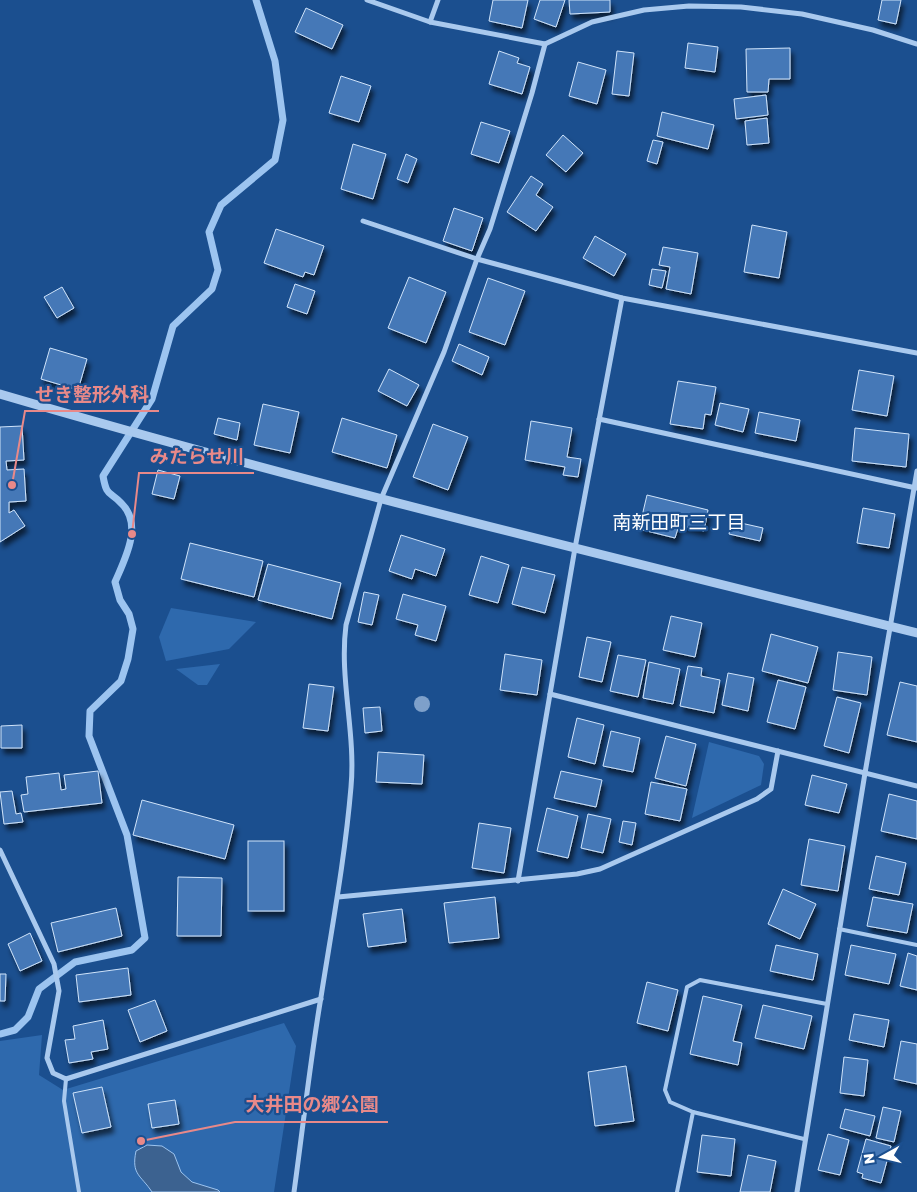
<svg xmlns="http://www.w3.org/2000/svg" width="917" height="1192" font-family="'Golos Text','Noto Sans JP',sans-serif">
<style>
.green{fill:#2e69ad}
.water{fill:#3c6290;stroke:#9cc4f0}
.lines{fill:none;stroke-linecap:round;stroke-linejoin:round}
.stream{stroke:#9cc4f0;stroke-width:7}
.building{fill:#4478b7;stroke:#cfe3fa;filter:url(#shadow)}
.service{stroke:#a9c9ee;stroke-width:4}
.minor{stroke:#a9c9ee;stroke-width:5}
.tertiary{stroke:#a9c9ee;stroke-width:9}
.tree{fill:#7ea0ca}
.labels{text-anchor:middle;stroke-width:4.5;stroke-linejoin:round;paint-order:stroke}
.neighbourhood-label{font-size:19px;fill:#fff;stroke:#1b4f8f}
.leader{fill:none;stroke:#e88989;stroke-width:2}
.callout-dot{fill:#e88989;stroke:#1b4f8f;stroke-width:2}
.callout-label{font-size:19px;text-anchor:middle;font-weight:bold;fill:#e88989;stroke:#1b4f8f;stroke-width:4.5;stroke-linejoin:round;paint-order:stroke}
</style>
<defs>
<filter id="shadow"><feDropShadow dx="3" dy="5.5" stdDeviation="2.5" flood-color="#0009"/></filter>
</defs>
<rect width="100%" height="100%" fill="#1b4f8f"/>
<g class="green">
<path d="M171,608L256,622L229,649L166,661L159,637Z"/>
<path d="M220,664L207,685H198L176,669Z"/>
<path d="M709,742L759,756L764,764L761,785L692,818Z"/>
<path d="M284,1023L296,1046L274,1192H0V1041L42,1035L39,1075L63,1090Z"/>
</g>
<path class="water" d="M147,1145L162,1146L174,1154L181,1172L192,1182L218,1190L220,1192H152C141,1175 131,1175 136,1151Z"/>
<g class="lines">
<path class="stream" d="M0,1034L15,1030L28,1017L39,989L75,962L132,950L145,938L127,835L89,736L90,711L121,681L128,659L133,629L129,614L120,600L115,582C125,559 143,525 122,504C109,490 107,498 103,476L152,399L173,326L212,289L218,270L209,232L221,205L275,160L283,120L275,61L256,0"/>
</g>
<g class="building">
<path d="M493,0H528L522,28L489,21Z"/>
<path d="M540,0H565L556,27L534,19Z"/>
<path d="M569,0H610V12L570,14Z"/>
<path d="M882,0H901L896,24L878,20Z"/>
<path d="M306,8L343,25L332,49L295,32Z"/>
<path d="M688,43L718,47L715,72L685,68Z"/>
<path d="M790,48V79H769L768,92H747L746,49Z"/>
<path d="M499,51L519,58L517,63L530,67L522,94L489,84Z"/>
<path d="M617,51L634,53L629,96L612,94Z"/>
<path d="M578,62L606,70L597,104L569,96Z"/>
<path d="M341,76L371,86L359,122L329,113Z"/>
<path d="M766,95L768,115L736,119L734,99Z"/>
<path d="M662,112L714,125L708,149L657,136Z"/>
<path d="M767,118L769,143L747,145L745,121Z"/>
<path d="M481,122L510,131L499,163L471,154Z"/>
<path d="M563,135L583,153L566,172L546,155Z"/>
<path d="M653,140L663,142L657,164L647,161Z"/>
<path d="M353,144L386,154L373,199L341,189Z"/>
<path d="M406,154L417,159L408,183L397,179Z"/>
<path d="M531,176L543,184L536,195L553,207L536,231L507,212Z"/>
<path d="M454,208L483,218L472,251L443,241Z"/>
<path d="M752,225L787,232L779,278L744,272Z"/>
<path d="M276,229L324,246L314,275L305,272L303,277L264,263Z"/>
<path d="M595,236L626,254L614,276L583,258Z"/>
<path d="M663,247L698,253L691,294L666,289L670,267L659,265Z"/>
<path d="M652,269L666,271L662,288L649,285Z"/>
<path d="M409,277L446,292L426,343L388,328Z"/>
<path d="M488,278L525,291L505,345L469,332Z"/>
<path d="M295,284L315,291L307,314L287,307Z"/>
<path d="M62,287L74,308L57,318L44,297Z"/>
<path d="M459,344L489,357L482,375L452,361Z"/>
<path d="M50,348L87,359L78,390L41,379Z"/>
<path d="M389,369L419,385L407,406L378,391Z"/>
<path d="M859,370L894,376L887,416L852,410Z"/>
<path d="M678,381L716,387L711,415L705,414L703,429L670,424Z"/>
<path d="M720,403L749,409L743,432L715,425Z"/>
<path d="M263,404L299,412L290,453L254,445Z"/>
<path d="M759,412L800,420L796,441L755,433Z"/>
<path d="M218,418L240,423L237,440L214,434Z"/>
<path d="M342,418L397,435L387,468L332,452Z"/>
<path d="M531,421L572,428L567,457L581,459L578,477L563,475L565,467L525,460Z"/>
<path d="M433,424L468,437L448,490L413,477Z"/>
<path d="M22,426L24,460L6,461L7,470L24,469L26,501L9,502V513L14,510L25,526L0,542V427Z"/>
<path d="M855,428L909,434L906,467L852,461Z"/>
<path d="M158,470L180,476L174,499L152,494Z"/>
<path d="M647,495L708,510L704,531L679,525L675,538L639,529Z"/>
<path d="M863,508L895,514L889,548L857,543Z"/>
<path d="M732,521L763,528L760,541L729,534Z"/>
<path d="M401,535L445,549L436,576L415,569L412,579L389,571Z"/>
<path d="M190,543L263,561L254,597L181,579Z"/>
<path d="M481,556L509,565L498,603L469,595Z"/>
<path d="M268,564L341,583L332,619L258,600Z"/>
<path d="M522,567L555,575L545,613L512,604Z"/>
<path d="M364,592L379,595L372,625L358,622Z"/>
<path d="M403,594L446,606L436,641L415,635L418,625L396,619Z"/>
<path d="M671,616L702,623L695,657L663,650Z"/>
<path d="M771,634L818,647L808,683L762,671Z"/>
<path d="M587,637L611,642L602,682L579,677Z"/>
<path d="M838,652L872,657L867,695L833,690Z"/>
<path d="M505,654L542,660L537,695L500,690Z"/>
<path d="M618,655L646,660L638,697L610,691Z"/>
<path d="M649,662L680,669L673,704L643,698Z"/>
<path d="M688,666L702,668L701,676L720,680L714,713L680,706Z"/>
<path d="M728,673L754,678L748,711L722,705Z"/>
<path d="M778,680L806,687L795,729L767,722Z"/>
<path d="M900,682L917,686V742L887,735Z"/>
<path d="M309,684L334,687L328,731L303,728Z"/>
<path d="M837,697L861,703L849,753L824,746Z"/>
<path d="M380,707L382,731L365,733L363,708Z"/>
<path d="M577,718L604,725L595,764L568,757Z"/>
<path d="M22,725V748H1V726Z"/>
<path d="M611,731L640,738L633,772L603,766Z"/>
<path d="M666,736L696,744L686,786L655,778Z"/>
<path d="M378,752L424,755L422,784L376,782Z"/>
<path d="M98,771L102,803L24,812L21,795L28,794L26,777L59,773L61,790L66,789L64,775Z"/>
<path d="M561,771L602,780L596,807L554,798Z"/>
<path d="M812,775L847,784L839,813L805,805Z"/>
<path d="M651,782L687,789L680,821L645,814Z"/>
<path d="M12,791L16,814L21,813L23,822L4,824L0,792Z"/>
<path d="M889,794L917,801V839L881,831Z"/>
<path d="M142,800L234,825L225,859L133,835Z"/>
<path d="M547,808L578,816L568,858L537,851Z"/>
<path d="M588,814L611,819L603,853L581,848Z"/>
<path d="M623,821L636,823L632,845L619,842Z"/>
<path d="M479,823L511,828L504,873L472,868Z"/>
<path d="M809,839L845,846L838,891L801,885Z"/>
<rect x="248" y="841" width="36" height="70"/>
<path d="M876,856L906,863L899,895L869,889Z"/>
<path d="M178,877L222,878L221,936H177Z"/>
<path d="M783,889L816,904L800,939L768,924Z"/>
<path d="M495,897L499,938L449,943L444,903Z"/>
<path d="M873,897L913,904L907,933L867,926Z"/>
<path d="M116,908L122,936L58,952L51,923Z"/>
<path d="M402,909L406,942L368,947L363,914Z"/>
<path d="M30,933L42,961L20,971L8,944Z"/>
<path d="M776,945L818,954L813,980L770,971Z"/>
<path d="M851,945L896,954L889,984L845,975Z"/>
<path d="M908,953L917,956V990L900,986Z"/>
<path d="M128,968L131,995L79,1002L76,975Z"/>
<path d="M0,974H6L5,1001H0Z"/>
<path d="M647,982L678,990L668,1031L637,1023Z"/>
<path d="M703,996L742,1005L733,1041L742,1043L738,1065L690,1054Z"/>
<path d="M155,1000L167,1031L140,1042L128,1010Z"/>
<path d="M763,1005L812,1016L804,1049L755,1038Z"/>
<path d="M854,1014L889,1020L884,1047L849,1040Z"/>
<path d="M103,1020L108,1049L91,1052L93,1059L69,1063L65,1040L75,1039L73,1026Z"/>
<path d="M901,1041L917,1044V1084L894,1079Z"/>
<path d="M844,1057L868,1060L864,1096L840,1093Z"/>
<path d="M626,1066L634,1121L595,1126L588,1072Z"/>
<path d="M102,1087L111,1127L82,1133L73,1093Z"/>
<path d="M175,1100L179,1124L152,1128L148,1104Z"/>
<path d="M883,1107L901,1111L894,1142L876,1138Z"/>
<path d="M845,1109L875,1116L870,1136L840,1128Z"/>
<path d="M828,1134L849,1140L840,1175L818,1170Z"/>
<path d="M702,1135L735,1139L731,1176L697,1172Z"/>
<path d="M866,1139L891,1146L881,1183L862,1178L863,1174L857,1172Z"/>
<path d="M748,1155L776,1161L770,1192H740Z"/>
</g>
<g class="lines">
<g class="service">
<path d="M839,929L917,945"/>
<path d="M66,1079L64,1101L79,1192"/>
<path d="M804,1139L693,1112L670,1102L665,1090L687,987L700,980L827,1004"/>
<path d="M677,1192L693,1112"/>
</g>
<g class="minor">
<path d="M367,0L430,22L545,44L592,22L644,10L689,6L741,7L802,14L873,30L917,44"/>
<path d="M430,22L438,0"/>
<path d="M363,221L477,259L622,298L917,353"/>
<path d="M599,419L916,488"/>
<path d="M550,694L917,786"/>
<path d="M0,850L54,964L59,991L47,1058L53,1073L66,1079L321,999"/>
<path d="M518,881L575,548L622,298"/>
<path d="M338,897L577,874L600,869L757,799L771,789L778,751"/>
<path d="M294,1192C303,1127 310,1062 321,997C332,927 345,858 351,787C356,733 339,679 346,625L381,499L444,352L477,259L490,229L532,93L545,44"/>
<path d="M797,1192L865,773L917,471"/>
</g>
<path class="tertiary" d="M0,394C303,483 611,557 917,633"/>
</g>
<circle class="tree" cx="422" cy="704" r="8"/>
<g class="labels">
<g class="neighbourhood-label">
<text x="679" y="529">南新田町三丁目</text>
</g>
</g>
<path class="leader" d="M12 485L25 411H159M132 534L139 473H254M141 1141L235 1122H388"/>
<g class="callout-dot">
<circle cx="12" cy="485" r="5"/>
<circle cx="132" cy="534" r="5"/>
<circle cx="141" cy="1141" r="5"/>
</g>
<g class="callout-label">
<text x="92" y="401">せき整形外科</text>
<text x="197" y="463">みたらせ川</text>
<text x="312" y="1111">大井田の郷公園</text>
</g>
<g transform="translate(882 1157) rotate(262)" stroke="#1b4f8f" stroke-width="4" paint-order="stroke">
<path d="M0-4L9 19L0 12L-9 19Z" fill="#ffffff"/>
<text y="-8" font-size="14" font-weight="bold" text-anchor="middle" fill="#ffffff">N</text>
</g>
</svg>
